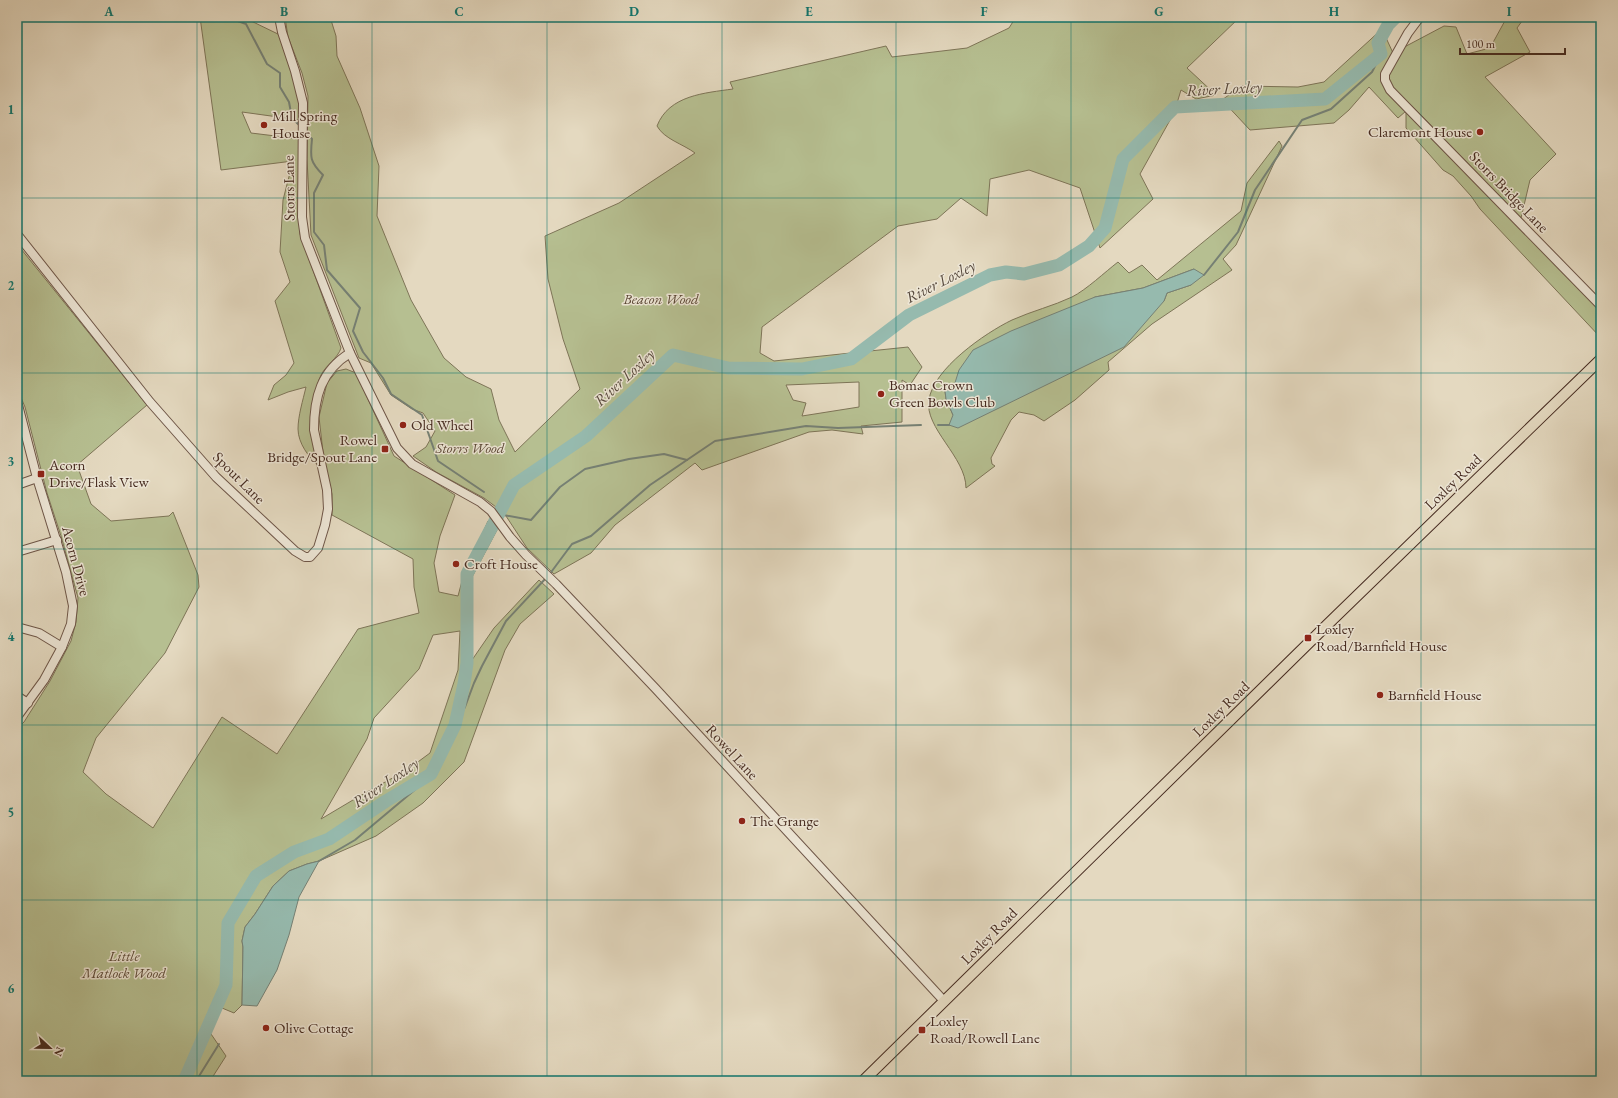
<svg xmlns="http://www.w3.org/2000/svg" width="1618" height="1098" font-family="'EB Garamond',serif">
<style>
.green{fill:#b6bf91;stroke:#7e7558;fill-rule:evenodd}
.water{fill:#96baae;stroke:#768175}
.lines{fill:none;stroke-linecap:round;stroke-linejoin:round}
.stream{stroke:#768175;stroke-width:2}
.river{stroke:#96baae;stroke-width:13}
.minor-casing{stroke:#6e5648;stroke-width:10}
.major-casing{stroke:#462b20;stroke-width:12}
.minor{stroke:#ede6d6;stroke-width:8}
.major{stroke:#e4d9c0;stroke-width:10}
.grid{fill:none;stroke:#0f766e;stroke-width:1;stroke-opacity:0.55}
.poi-dot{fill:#8f2418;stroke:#ede6d6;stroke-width:1.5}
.labels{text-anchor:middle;stroke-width:3;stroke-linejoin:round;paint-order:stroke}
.poi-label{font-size:15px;fill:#462b20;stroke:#ede6d6;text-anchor:start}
.street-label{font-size:15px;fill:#462b20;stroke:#ede6d6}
.park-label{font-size:15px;font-style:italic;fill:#5c4937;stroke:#ede6d6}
.water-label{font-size:16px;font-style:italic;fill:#56483c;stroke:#ede6d6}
.neatline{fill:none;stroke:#0f766e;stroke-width:1.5}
.grid-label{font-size:13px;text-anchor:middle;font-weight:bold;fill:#0f766e}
</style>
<rect width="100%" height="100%" fill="#e4d9c0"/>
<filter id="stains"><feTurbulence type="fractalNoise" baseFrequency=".005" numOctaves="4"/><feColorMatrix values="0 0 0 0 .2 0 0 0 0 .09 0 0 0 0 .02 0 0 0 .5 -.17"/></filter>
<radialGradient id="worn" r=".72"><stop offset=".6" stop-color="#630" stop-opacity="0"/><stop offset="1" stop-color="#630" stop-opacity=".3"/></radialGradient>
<g class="green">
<path d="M200,17H248L249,20L280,35C290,62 301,91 300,120L242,112L251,133L300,139L299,210L300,234L341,348C338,358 326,365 321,375C310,398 318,440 319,466C309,458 298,443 298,429C298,416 303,400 306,387L288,392L268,400L274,385L286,375L294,363L275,301L290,282L280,252L283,200L293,161L221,170Z"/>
<path d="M285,17H330L336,36L337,56L360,108L379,166L377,216L411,300L444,358L466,377L491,389L499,420L515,452L580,389L563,339L548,279L545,236L619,203L695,153C683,144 664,139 657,126C669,95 705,93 733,89L730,82L886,46L892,57L967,48L1009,28L1016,17H1240L1187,68L1216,95L1196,99L1181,90L1174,113L1140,174L1153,199L1100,248L1080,188L1029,170L990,179L987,216L961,198L937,219L898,226L762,327L760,353L774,361L908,347L922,367L910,385L902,380V422L861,426L863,434L832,430L809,432L702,470L695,463L615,525L591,553L554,574L527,548L504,513L484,498L436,472L413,456L426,447L435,431L423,413L412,409L391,395L371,363L359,358L311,235L307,159L308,96L302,73L288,37ZM859,382V407L802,416L806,403L793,400L786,385Z"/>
<path d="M1507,17H1525L1517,28L1530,52L1485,77L1556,154L1530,180L1521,218L1412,106L1406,111L1601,311V338L1480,209L1471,196L1453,176L1443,170L1406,128V111L1398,118L1369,87L1349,110L1334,123L1250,130L1222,100L1241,86L1298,87L1324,82L1382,29L1393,53L1444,26L1456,27L1467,54L1490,48Z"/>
<path d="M1279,141L1282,146L1236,245L1223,259L1232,270L1152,324L1108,362L1109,370L1075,400L1044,421L1034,415L1019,412L1011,420L991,458L992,464L995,466L966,488C966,457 924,428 929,400C933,369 985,333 1012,320C1032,311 1053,306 1072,297C1086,290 1105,272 1118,262L1129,273L1142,265L1157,280L1241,211L1247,183ZM1194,269L1191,285L1167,293L1164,301L953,415L946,399L945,391L953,389L1095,297L1143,288Z"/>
<path d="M17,244L147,405L77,465L91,504L111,521L169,516L173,512L198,575L199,587L165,653L96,738L83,772L106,794L153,828L222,717L277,754L358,629L419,613L414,587L413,559L332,515V494L324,461L319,417L327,383L337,371L346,369L356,373L394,456L455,495L440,536L434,563L439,592L458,596L462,581L488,521L497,530L472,577V660L494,628L539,580L554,594L520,624L505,650L464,762L423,803L376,836L319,861L307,864L289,871L273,886L255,914L245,927L242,941L243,947L242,1005L234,1013L222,1008L209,1031L226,1056L210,1081H17V729L24,722L50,681L71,641L76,622L78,598L61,536L47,493L25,407L17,388ZM460,631L458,670L430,753L407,770L358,797L321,819L367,739L374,718L419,669L433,635Z"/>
</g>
<g class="water">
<path d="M1194,269L1204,275L1191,285L1167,293L1164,301L1124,347L958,428L949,425L953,415L946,399L945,391L953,389L959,370L973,350L1011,331L1095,297L1143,288Z"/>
<path d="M319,861L299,897L289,935L277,970L257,1006L242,1005L243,947L242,941L245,927L255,914L273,886L289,871L307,864Z"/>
</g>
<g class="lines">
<g class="stream">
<path d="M230,17L232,19L246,24L267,64L280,73V87L289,102L292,118L301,127"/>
<path d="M305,132L312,139C310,158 310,162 323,175L314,193V232L324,245L327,270L360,308L353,331L363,352L383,378L391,394L422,415L438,461L484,492"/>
<path d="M1204,275L1238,232L1255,190L1302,120L1331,109L1372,72L1381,54"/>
<path d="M938,425H949"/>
<path d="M498,514L531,520L560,487L585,469L629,459L664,454L687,460"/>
<path d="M549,575L572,544L591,536L650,485L715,441L806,426L838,428L921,425"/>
<path d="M455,725L465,707L474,683L482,666L506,621L546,578"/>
<path d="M319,861L355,840L417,788L419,781"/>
<path d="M196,1081L219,1044"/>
</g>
<path class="river" d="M184,1081L226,985L228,923L256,876L294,852L329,839L386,801L431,774L455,725L464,684L467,663V574L514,485L586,436L673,355L728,368L802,369L851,359L909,315L990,275L1006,272L1024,274L1059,265L1089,246L1105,228L1123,159L1175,107L1325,99L1381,54L1378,43L1388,25L1396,17"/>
<defs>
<g id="minor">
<path d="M279,17L282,32L295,71L303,103L302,217L305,238L350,353L397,448L412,464L480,502L491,511L510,537L526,555L556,584L655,688L944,1001"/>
<path d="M1420,17L1408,33L1385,74V80L1390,90L1601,306"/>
<path d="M17,234L150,402L216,477L295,551L305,557H310L318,548L325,525L328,509L327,490L314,430C314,397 321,371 350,353"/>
<path d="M17,401L37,478L66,572L73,606L71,624L62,647L44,680L17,717"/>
<path d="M17,485L37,478"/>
<path d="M17,552L57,540"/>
<path d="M17,627L39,633L62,647"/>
<path d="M17,696L28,703"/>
</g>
<path id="major" d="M863,1081L1329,623L1601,359"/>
</defs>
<use href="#minor" class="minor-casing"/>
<use href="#major" class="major-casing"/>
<use href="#minor" class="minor"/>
<use href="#major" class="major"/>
</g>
<path class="grid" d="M197,17V1081M372,17V1081M547,17V1081M722,17V1081M896,17V1081M1071,17V1081M1246,17V1081M1421,17V1081M17,198H1601M17,373H1601M17,549H1601M17,725H1601M17,900H1601"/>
<g class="poi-dot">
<circle cx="264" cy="125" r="4"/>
<circle cx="1480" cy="132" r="4"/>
<circle cx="881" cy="394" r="4"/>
<circle cx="403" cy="425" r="4"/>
<rect x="381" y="445" width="8" height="8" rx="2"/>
<rect x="37" y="470" width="8" height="8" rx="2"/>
<circle cx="456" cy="564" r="4"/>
<rect x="1304" y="634" width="8" height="8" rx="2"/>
<circle cx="1380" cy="695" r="4"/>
<circle cx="742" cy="821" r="4"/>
<circle cx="266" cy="1028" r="4"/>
<rect x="918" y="1026" width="8" height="8" rx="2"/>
</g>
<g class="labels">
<g class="poi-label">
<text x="272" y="121">Mill Spring<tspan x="272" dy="17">House</tspan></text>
<text x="1472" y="137" text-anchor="end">Claremont House</text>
<text x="889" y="390">Bomac Crown<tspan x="889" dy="17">Green Bowls Club</tspan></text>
<text x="411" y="430">Old Wheel</text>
<text x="377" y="445" text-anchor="end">Rowel<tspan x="377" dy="17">Bridge/Spout Lane</tspan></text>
<text x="49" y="470">Acorn<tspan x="49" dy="17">Drive/Flask View</tspan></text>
<text x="464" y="569">Croft House</text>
<text x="1316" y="634">Loxley<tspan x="1316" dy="17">Road/Barnfield House</tspan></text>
<text x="1388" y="700">Barnfield House</text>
<text x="750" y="826">The Grange</text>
<text x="930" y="1026">Loxley<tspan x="930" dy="17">Road/Rowell Lane</tspan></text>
<text x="274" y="1033">Olive Cottage</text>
</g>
<g class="street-label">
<text transform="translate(289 188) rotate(-91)" y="5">Storrs Lane</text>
<text transform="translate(1509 192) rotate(46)" y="5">Storrs Bridge Lane</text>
<text transform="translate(239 478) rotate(45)" y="5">Spout Lane</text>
<text transform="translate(1453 482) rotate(-44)" y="5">Loxley Road</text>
<text transform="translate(76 561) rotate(75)" y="5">Acorn Drive</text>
<text transform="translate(1221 709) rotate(-44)" y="5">Loxley Road</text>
<text transform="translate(732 752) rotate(47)" y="5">Rowel Lane</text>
<text transform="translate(989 936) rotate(-45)" y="5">Loxley Road</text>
</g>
<g class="park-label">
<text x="661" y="304">Beacon Wood</text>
<text x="470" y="453">Storrs Wood</text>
<text x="124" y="961">Little<tspan x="124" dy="17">Matlock Wood</tspan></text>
</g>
<g class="water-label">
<text transform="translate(1224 88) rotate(-3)" y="6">River Loxley</text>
<text transform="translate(940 281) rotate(-27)" y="6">River Loxley</text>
<text transform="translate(624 377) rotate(-43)" y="6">River Loxley</text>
<text transform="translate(385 782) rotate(-34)" y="6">River Loxley</text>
</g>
</g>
<rect width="1618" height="1098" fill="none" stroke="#e4d9c0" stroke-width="44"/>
<g transform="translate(50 1048) rotate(112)" stroke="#ede6d6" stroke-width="3" paint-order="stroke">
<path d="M0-3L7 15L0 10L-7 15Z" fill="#462b20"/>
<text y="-6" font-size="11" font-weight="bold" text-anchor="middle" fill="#462b20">N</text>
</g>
<path d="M1460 48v6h105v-6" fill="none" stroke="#462b20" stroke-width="2"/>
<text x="1466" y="48" font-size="12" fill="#462b20" stroke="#ede6d6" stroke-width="3" paint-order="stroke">100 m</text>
<rect x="22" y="22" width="1574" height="1054" class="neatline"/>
<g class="grid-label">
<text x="109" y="16">A</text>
<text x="284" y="16">B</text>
<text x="459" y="16">C</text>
<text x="634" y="16">D</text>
<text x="809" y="16">E</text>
<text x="984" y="16">F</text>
<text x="1159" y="16">G</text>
<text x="1334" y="16">H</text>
<text x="1509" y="16">I</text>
<text x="11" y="114">1</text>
<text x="11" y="290">2</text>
<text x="11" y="466">3</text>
<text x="11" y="641">4</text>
<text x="11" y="817">5</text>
<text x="11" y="993">6</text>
</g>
<rect width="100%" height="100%" filter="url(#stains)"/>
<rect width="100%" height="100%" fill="url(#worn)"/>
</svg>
